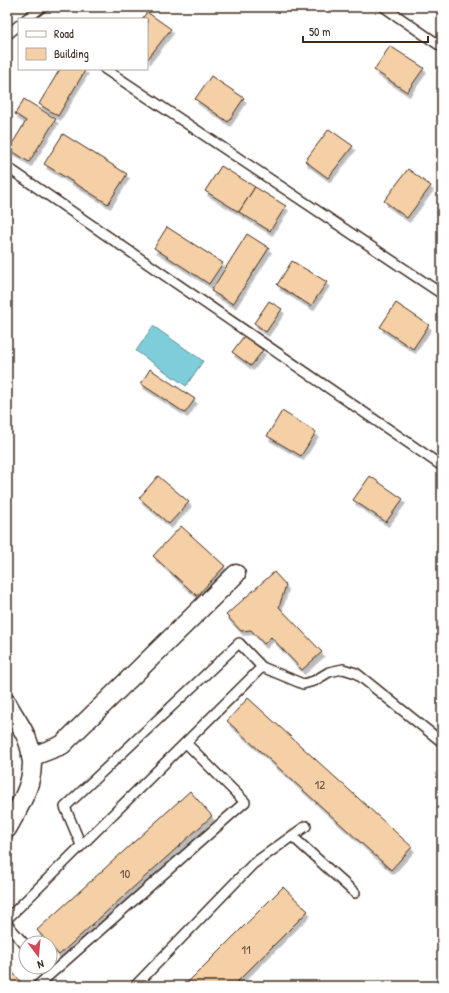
<svg xmlns="http://www.w3.org/2000/svg" width="449" height="993" font-family="'Patrick Hand',sans-serif">
<style>
.water{fill:#7ecddb;stroke:#638c8f}
.building{fill:#f5cfa5;stroke:#3b2a1e;filter:url(#shadow)}
.lines{fill:none;stroke-linecap:round;stroke-linejoin:round}
.service-casing{stroke:#3b2a1e;stroke-width:12}
.minor-casing{stroke:#3b2a1e;stroke-width:21}
.service{stroke:#fff;stroke-width:9}
.minor{stroke:#fff;stroke-width:18}
.labels{text-anchor:middle;stroke-width:4;stroke-linejoin:round;paint-order:stroke}
.number-label{font-size:13px;fill:#6a5340}
</style>
<defs>
<filter id="shadow"><feDropShadow dx="2.5" dy="4.5" stdDeviation="0" flood-color="#0004"/></filter>
</defs>
<rect width="100%" height="100%" fill="#fff"/>
<filter id="ink" filterUnits="userSpaceOnUse"><feTurbulence type="fractalNoise" baseFrequency=".025" numOctaves="2"/><feDisplacementMap in="SourceGraphic" scale="8" xChannelSelector="R" yChannelSelector="G"/><feConvolveMatrix kernelMatrix="1 2 1 2 8 2 1 2 1" color-interpolation-filters="sRGB"/></filter>
<g filter="url(#ink)">
<path class="water" d="M153,326L203,361L186,386L136,351Z"/>
<g class="building">
<path d="M147,12L171,29L147,60V19H142Z"/>
<path d="M390,46L424,68L407,92L374,70Z"/>
<path d="M60,69H86L58,116L39,104Z"/>
<path d="M211,76L244,98L228,122L195,99Z"/>
<path d="M24,99L56,119L29,162L9,149L26,121L15,114Z"/>
<path d="M329,129L353,146L328,178L305,161Z"/>
<path d="M63,134L127,174L108,204L44,164Z"/>
<path d="M221,166L255,187L239,212L205,191Z"/>
<path d="M408,169L431,186L407,218L384,201Z"/>
<path d="M255,187L286,206L270,231L239,212Z"/>
<path d="M167,227L223,263L209,284L154,248Z"/>
<path d="M247,234L269,248L233,304L211,291Z"/>
<path d="M292,261L327,282L311,306L277,285Z"/>
<path d="M269,301L282,309L266,332L254,323Z"/>
<path d="M396,303L429,325L413,349L380,327Z"/>
<path d="M244,336L263,350L251,366L232,352Z"/>
<path d="M150,369L195,399L185,413L141,384Z"/>
<path d="M282,411L316,432L301,456L267,436Z"/>
<path d="M158,476L189,502L169,524L139,498Z"/>
<path d="M370,476L403,499L386,522L353,500Z"/>
<path d="M181,526L225,566L197,596L153,556Z"/>
<path d="M274,572L286,585L279,607L322,652L302,670L271,637L264,644L251,630L241,631L226,615Z"/>
<path d="M248,698L412,847L391,870L227,721Z"/>
<path d="M190,791L212,816L59,955L50,945V943H48L37,930Z"/>
<path d="M283,887L308,911L233,986H184Z"/>
<path d="M7,966L23,984L21,986H7Z"/>
</g>
<g class="lines">
<defs>
<g id="service">
<path d="M384,7L442,47"/>
<path d="M26,19L42,7"/>
<path d="M7,35L19,25"/>
<path d="M105,69L442,294"/>
<path d="M7,167L442,466"/>
<path d="M292,836L355,893"/>
<path d="M81,845L65,807L239,643L262,667L303,684L314,681L329,672L343,669L356,673L442,742"/>
<path d="M7,919L262,667"/>
<path d="M7,924L26,946"/>
<path d="M37,986L245,802L186,743"/>
<path d="M135,986L253,864L306,826"/>
</g>
<g id="minor">
<path d="M7,703C13,715 22,726 27,739C41,773 23,800 7,829"/>
<path d="M31,757L62,745L236,574"/>
</g>
</defs>
<use href="#service" class="service-casing"/>
<use href="#minor" class="minor-casing"/>
<use href="#service" class="service"/>
<use href="#minor" class="minor"/>
</g>
</g>
<g class="labels">
<g class="number-label">
<text x="320" y="789">12</text>
<text x="125" y="878">10</text>
<text x="246" y="954">11</text>
</g>
</g>
<rect width="449" height="993" fill="none" stroke="#fff" stroke-width="24"/>
<rect x="12" y="12" width="425" height="969" fill="none" stroke="#3b2a1e" stroke-width="1.5" filter="url(#ink)"/>
<rect x="18" y="18" width="130" height="52" fill="#ffffff" stroke="#b1aaa5"/>
<rect x="26" y="31" width="20" height="6" fill="#ffffff" stroke="#b1aaa5"/>
<text x="54" y="38" font-size="12" fill="#3b2a1e">Road</text>
<rect x="26" y="48" width="20" height="12" fill="#f5cfa5" stroke="#b1aaa5"/>
<text x="54" y="58" font-size="12" fill="#3b2a1e">Building</text>
<g transform="translate(38 955) rotate(164)"><circle r="19" fill="#ffffff" stroke="#b1aaa5"/>
<path d="M0-3L7 15L0 10L-7 15Z" fill="#d1495b"/>
<text y="-6" font-size="11" font-weight="bold" text-anchor="middle" fill="#3b2a1e">N</text>
</g>
<path d="M303 36v6h125v-6" fill="none" stroke="#3b2a1e" stroke-width="2"/>
<text x="309" y="36" font-size="12" fill="#3b2a1e" stroke="#ffffff" stroke-width="3" paint-order="stroke">50 m</text>
</svg>
